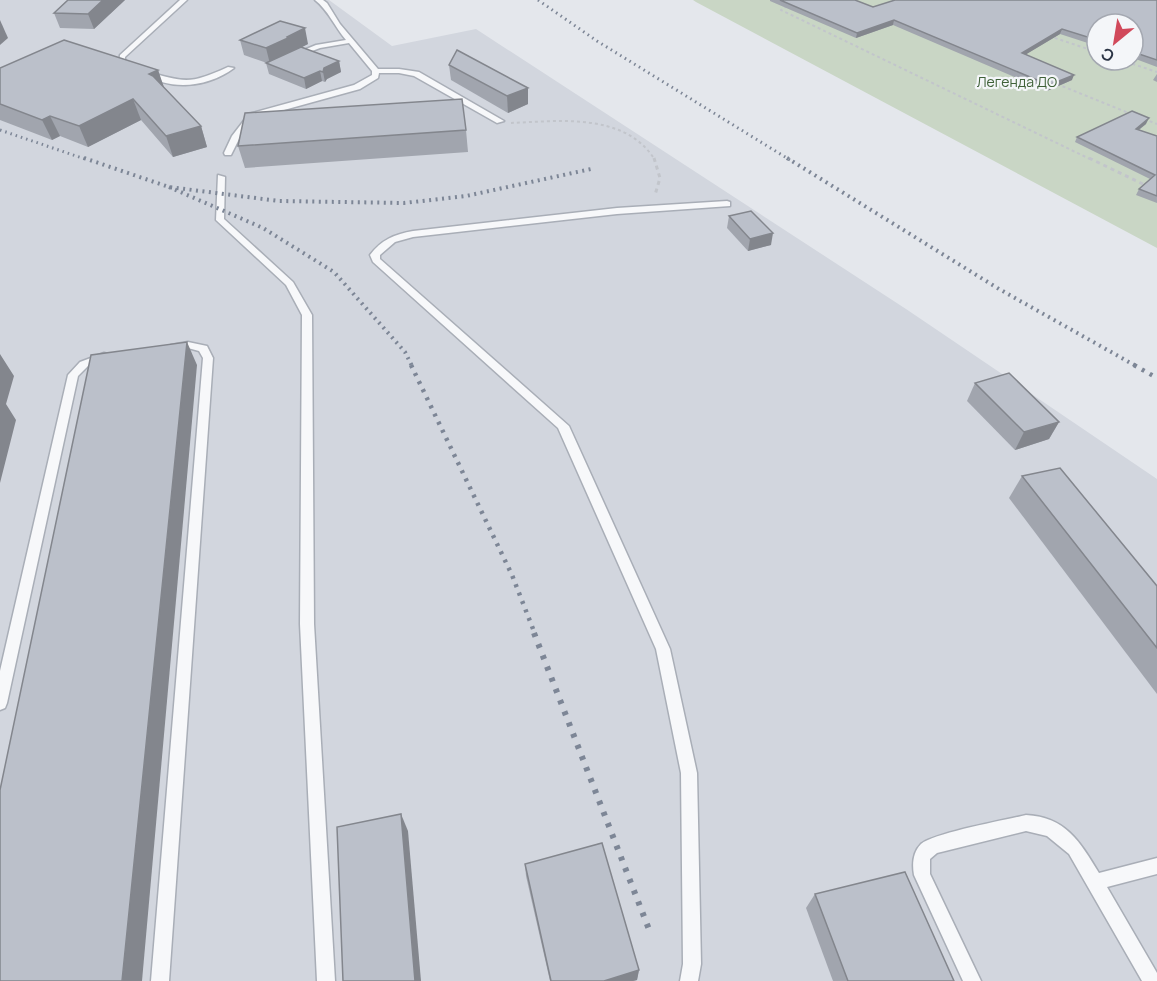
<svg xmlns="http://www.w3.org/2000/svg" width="1157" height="981" font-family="Manrope,sans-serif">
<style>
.built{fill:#d2d6de}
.green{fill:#c9d6c5;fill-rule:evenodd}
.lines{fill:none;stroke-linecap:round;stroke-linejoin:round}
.lane-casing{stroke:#a9aeb7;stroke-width:3}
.path-far1{stroke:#c2c5cb;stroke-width:2;stroke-dasharray:3 3;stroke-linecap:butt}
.path{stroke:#c2c5cb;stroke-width:3;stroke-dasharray:4 4;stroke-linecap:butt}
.lane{fill:#f7f8fa;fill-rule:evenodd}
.rail-far3{stroke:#7d8696;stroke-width:3;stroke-dasharray:1.5 4;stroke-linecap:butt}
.rail-far2{stroke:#7d8696;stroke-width:4;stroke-dasharray:2 4.5;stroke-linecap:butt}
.rail-far1{stroke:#7d8696;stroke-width:4.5;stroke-dasharray:3 6;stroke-linecap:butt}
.rail{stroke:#7d8696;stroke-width:6;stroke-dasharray:4 8;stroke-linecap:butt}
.wall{fill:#a1a5ae}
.shaded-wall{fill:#83868d}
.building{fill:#bbc0ca;stroke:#83868d;stroke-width:1.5}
.labels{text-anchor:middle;stroke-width:4.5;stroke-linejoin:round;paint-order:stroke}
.far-park-label{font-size:14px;fill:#3f6138;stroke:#f4f6f9}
</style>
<rect width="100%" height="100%" fill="#e4e7ec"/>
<path class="built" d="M0,0H329L392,46L476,29L906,309L1157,479V981H0Z"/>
<path class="green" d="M693,0H1157V248L696,2ZM1097,24H1133V60H1097Z"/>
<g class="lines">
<defs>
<g id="lane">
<path d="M180,0H187L125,57V63L131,66V68L119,65L120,55Z"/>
<path d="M315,0H323L327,3L340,24L378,69H399L419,72L504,121L497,123L414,76L399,73H379L378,78L360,89L255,118L240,137L231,155H225L224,153L232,136L249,114L354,85L372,75V71L349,43L320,48L296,57H292V55L316,45L346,40C335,27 328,10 315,0Z"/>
<path d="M228,67L234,68C207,88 170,91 141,73L145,71C185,82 189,85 228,67Z"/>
<path d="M218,175L225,177L224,219L293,282L312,315L314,624L335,981H317L300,624L302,315L286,285L216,220Z"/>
<path d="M727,201L730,202V206L617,214L413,237L395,242L380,255V259L569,426L670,649L697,773L701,964L698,981H680L683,964L681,773L656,649L558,428L373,262L370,255C381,240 395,234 413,231L617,208Z"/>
<path d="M188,342L207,346L213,358L169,981H151L203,358L199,351L188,348L175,350L170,347L171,345Z"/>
<path d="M104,353L108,354L109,356L108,358L88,366L78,376L7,703L5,708L0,710V671L68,375L80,362Z"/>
<path d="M1026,815C1066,817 1080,842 1099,873L1157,858V874L1107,887L1157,973V981H1142L1069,854L1047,836L1026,831L937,853L930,859V874L981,981H963L914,875C912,864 913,852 921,844C934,833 1006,820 1026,815Z"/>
</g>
</defs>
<use href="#lane" class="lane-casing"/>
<g class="path-far1">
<path d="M787,6L781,10L1092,160"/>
<path d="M1049,36L1097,52"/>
<path d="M1121,60L1157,72"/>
<path d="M1057,84L1131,114"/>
<path d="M1144,119L1157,124"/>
<path d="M511,123C559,121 625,112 655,160"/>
</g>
<g class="path">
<path d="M654,158L660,178L655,195"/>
<path d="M1089,158L1157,191"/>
</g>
<use href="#lane" class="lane"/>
<g class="rail-far3">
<path d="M538,0L597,41L790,160"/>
<path d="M0,130L88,160"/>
</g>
<g class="rail-far2">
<path d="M84,158L169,187L279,201L404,203L466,196L591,169"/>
<path d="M787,158L999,289L1136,366"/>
<path d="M169,187L263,228L334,272L405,352L412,366"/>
</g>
<g class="rail-far1">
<path d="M411,365L512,575L535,634"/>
<path d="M1134,365L1157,378"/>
</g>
<path class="rail" d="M534,633L650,932"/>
</g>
<g class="wall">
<path d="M68,0H125L94,29L60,28L54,13Z"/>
<path d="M770,0H855L873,7L1157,0V67L1133,58V24H1097V46L1060,34L1026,54L1072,80L1047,91L893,25L856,38L770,1Z"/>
<path d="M240,40L308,44L301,47L339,61L341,72L327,79L325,82L322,81L306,89L269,74L266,63H267L244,55Z"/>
<path d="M449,65L528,104L508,113L451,80Z"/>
<path d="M0,68L158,70L163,87L201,126L207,147L173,157L141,120L88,147L60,136L52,140L0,120Z"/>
<path d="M1157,74V82L1153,80Z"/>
<path d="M1146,124L1139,130L1157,136V203L1136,195L1139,189L1150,179L1075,142L1077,137Z"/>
<path d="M466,130L468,152L245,168L238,146Z"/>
<path d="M729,216L771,245L748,251L727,228Z"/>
<path d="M975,383L1059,422L1049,439L1015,450L967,401Z"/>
<path d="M1022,476L1157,586V694L1009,498Z"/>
<path d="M525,864L639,970L637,980L633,981H550L526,876Z"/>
<path d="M815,894L954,981H833L806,908Z"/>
</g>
<g class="shaded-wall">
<path d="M103,0H125L94,29L88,14Z"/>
<path d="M0,20L8,38L0,45Z"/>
<path d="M894,20L893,25L856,38L857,33Z"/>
<path d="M305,28L308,44L270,64L266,48Z"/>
<path d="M1062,29L1060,34L1020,58L1022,53Z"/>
<path d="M339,61L341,72L327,79L325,82L323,72L324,68Z"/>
<path d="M158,70L165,90L149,74Z"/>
<path d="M320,71L322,81L306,89L304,78Z"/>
<path d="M1074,75L1072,80L1047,91L1049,85Z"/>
<path d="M528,88V104L508,113L507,96Z"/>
<path d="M133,99L141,120L88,147L79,126Z"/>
<path d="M50,116L60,136L52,140L42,120Z"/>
<path d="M1149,118L1146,124L1133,134L1136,129Z"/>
<path d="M201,126L207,147L173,157L166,136Z"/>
<path d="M773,233L771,245L748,251L750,239Z"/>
<path d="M187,342L197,365L142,981H122Z"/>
<path d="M0,354L14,376L6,404L16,420L0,483Z"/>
<path d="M1059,422L1049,439L1015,450L1024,432Z"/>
<path d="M401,814L408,831L421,981H415Z"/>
<path d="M639,970L637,980L633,981H604Z"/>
</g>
<g class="building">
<path d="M68,0H103L88,14L54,13Z"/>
<path d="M780,0H855L873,7L895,0H1157V60L1133,52V24H1097V40L1062,29L1022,53L1074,75L1049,85L894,20L857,33Z"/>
<path d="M280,21L305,28L287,37L288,38L266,48L240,40Z"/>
<path d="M64,40L158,70L149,74L153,76L201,126L166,136L133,99L79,126L50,116L42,120L0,104V68Z"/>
<path d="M301,47L339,61L324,68L323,72L320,71L304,78L266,63Z"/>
<path d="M457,50L528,88L507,96L449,65Z"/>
<path d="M462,99L466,130L238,146L245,113Z"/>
<path d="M1132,111L1149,118L1136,129L1157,136V196L1139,189L1155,175L1077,137Z"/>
<path d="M751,211L773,233L750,239L729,216Z"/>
<path d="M187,342L122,981H0V790L91,355Z"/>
<path d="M1009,373L1059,422L1024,432L975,383Z"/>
<path d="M1060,468L1157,586V648L1022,476Z"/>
<path d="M401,814L415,981H343L337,827Z"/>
<path d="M602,843L639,970L604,981H551L525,864Z"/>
<path d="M905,872L954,981H848L815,894Z"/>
</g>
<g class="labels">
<g class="far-park-label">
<text x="1017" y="87">Легенда ДО</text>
</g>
</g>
<g transform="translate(1115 42) rotate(210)"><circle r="28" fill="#f4f6f9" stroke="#a4a8b1" stroke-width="1.5"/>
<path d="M0-4.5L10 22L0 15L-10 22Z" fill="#d1495b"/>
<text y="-9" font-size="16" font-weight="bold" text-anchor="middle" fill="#2b3445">С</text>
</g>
</svg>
